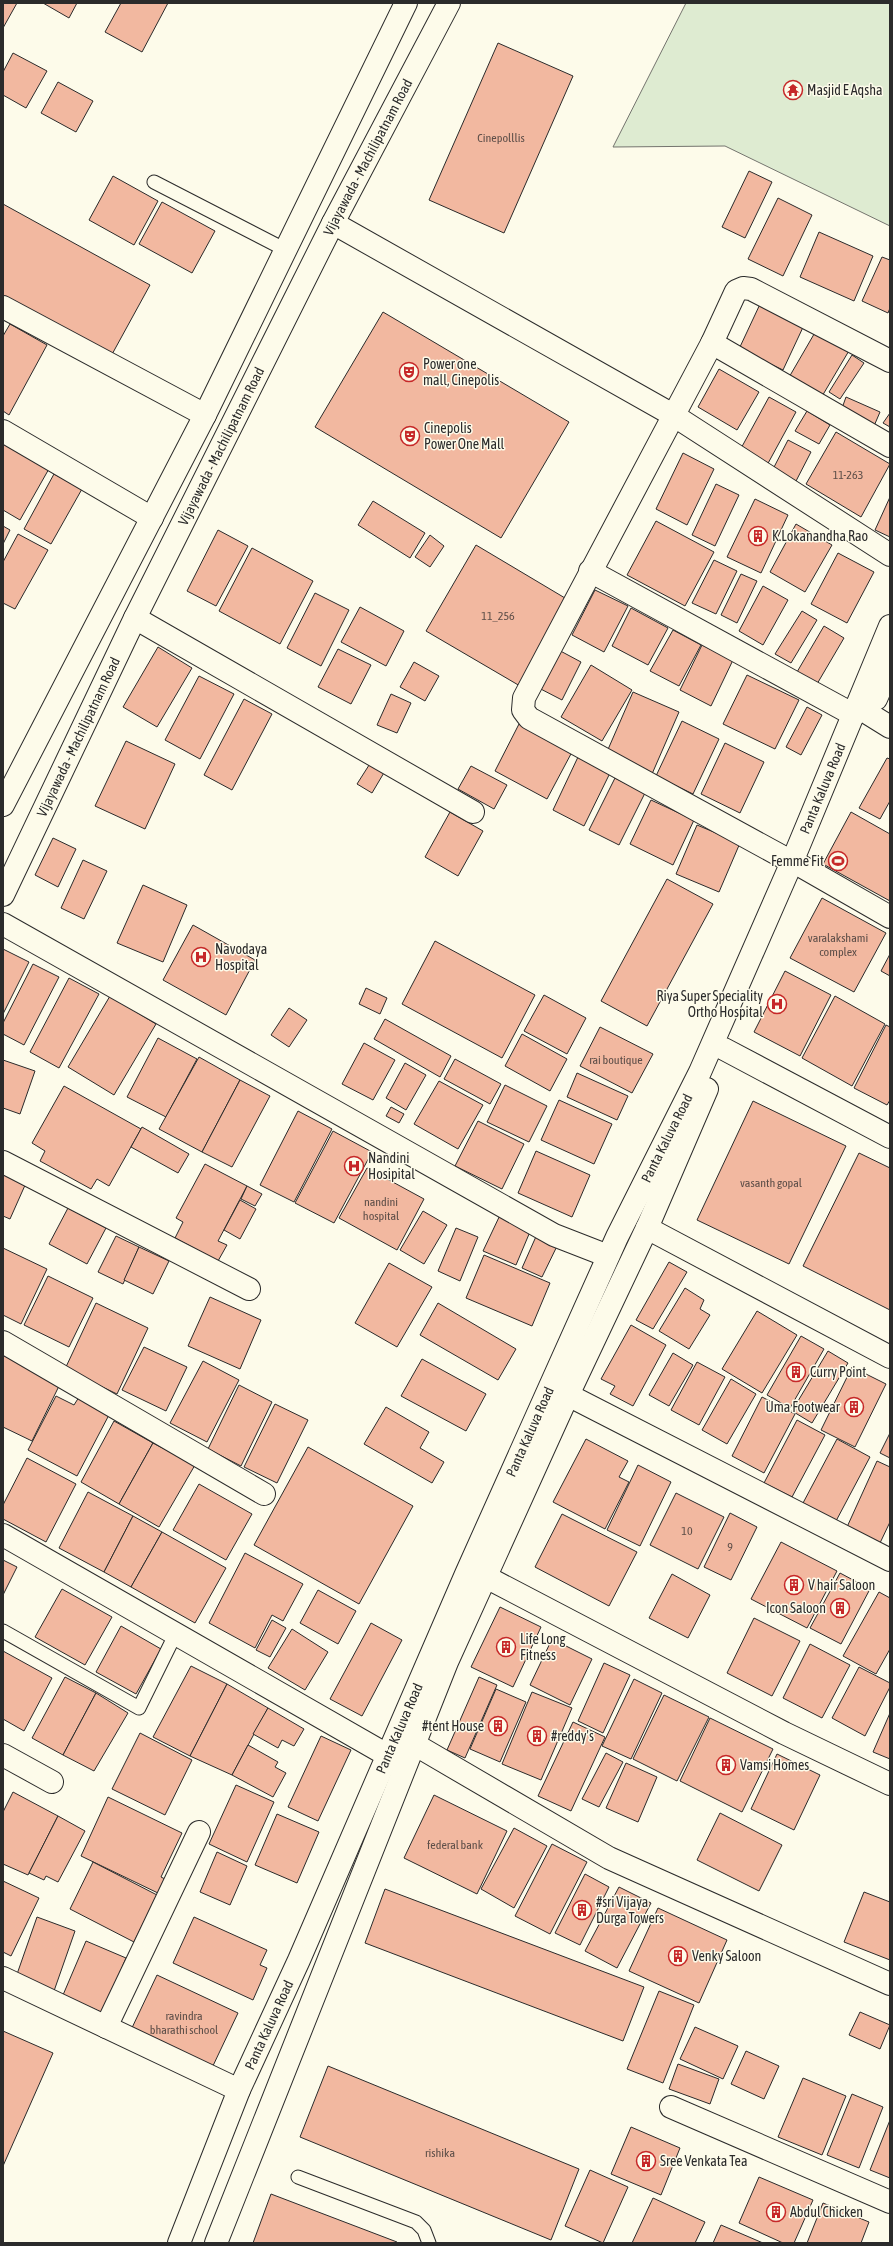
<svg xmlns="http://www.w3.org/2000/svg" width="893" height="2246" font-family="'Asap Condensed',sans-serif">
<style>
.green{fill:#deebd1;stroke:#74746e}
.building{fill:#f2b8a0;stroke:#2b2b2b}
.lines{fill:none;stroke-linecap:round;stroke-linejoin:round}
.service-casing{stroke:#2b2b2b;stroke-width:15}
.minor-casing{stroke:#2b2b2b;stroke-width:24}
.tertiary-casing{stroke:#2b2b2b;stroke-width:24}
.trunk-casing{stroke:#2b2b2b;stroke-width:24}
.service{stroke:#fdfbea;stroke-width:13}
.minor{stroke:#fdfbea;stroke-width:22}
.tertiary{stroke:#fdfbea;stroke-width:22}
.trunk{stroke:#fdfbea;stroke-width:22}
.labels{text-anchor:middle;stroke-width:3;stroke-linejoin:round;paint-order:stroke}
.number-label{font-size:12px;fill:#5d4e48}
.poi-label{font-size:14px;fill:#2b2b2b;stroke:#fdfbea;text-anchor:start}
.street-label{font-size:14px;fill:#2b2b2b;stroke:#fdfbea}
</style>
<rect width="100%" height="100%" fill="#fdfbea"/>
<path class="green" d="M686,3H890V226L725,146L613,147Z"/>
<g class="building">
<path d="M3,3H17L3,28Z"/>
<path d="M43,3H77L69,18Z"/>
<path d="M121,3H168L142,52L105,32Z"/>
<path d="M498,43L573,76L504,233L429,200Z"/>
<path d="M13,53L47,71L26,108L3,95V72Z"/>
<path d="M58,82L93,101L76,132L41,113Z"/>
<path d="M749,171L772,182L745,238L722,227Z"/>
<path d="M113,176L158,201L134,245L89,220Z"/>
<path d="M778,198L812,215L783,276L748,259Z"/>
<path d="M162,202L215,231L192,273L139,244Z"/>
<path d="M3,204L150,285L110,358L3,298Z"/>
<path d="M819,232L873,256L854,301L800,277Z"/>
<path d="M882,257L890,260V308L888,313L862,301Z"/>
<path d="M761,302L805,323L783,370L739,349Z"/>
<path d="M383,312L569,422L501,538L315,427Z"/>
<path d="M10,324L47,345L9,415L3,411V336Z"/>
<path d="M817,329L850,349L821,398L788,379Z"/>
<path d="M852,355L864,363L840,399L829,392Z"/>
<path d="M719,369L759,392L737,430L698,407Z"/>
<path d="M769,397L796,412L766,467L739,452Z"/>
<path d="M846,397L880,412L874,426L841,411Z"/>
<path d="M807,411L830,425L819,444L795,431Z"/>
<path d="M890,413V427L883,423Z"/>
<path d="M836,432L890,464L861,517L806,484Z"/>
<path d="M788,440L811,452L795,483L772,471Z"/>
<path d="M3,441L50,467L20,520L3,510Z"/>
<path d="M683,453L714,469L687,525L656,509Z"/>
<path d="M54,474L82,489L51,544L24,529Z"/>
<path d="M716,484L739,495L715,546L692,535Z"/>
<path d="M890,497V537L875,530Z"/>
<path d="M755,499L788,515L761,573L727,557Z"/>
<path d="M373,501L425,533L410,558L358,525Z"/>
<path d="M656,521L714,552L685,606L627,575Z"/>
<path d="M796,524L832,545L805,592L770,572Z"/>
<path d="M3,526L10,530L3,544Z"/>
<path d="M218,530L248,546L216,606L187,591Z"/>
<path d="M18,534L48,550L15,609L3,603V562Z"/>
<path d="M430,535L444,546L430,567L415,557Z"/>
<path d="M476,545L570,601L520,686L426,631Z"/>
<path d="M252,548L313,581L280,644L219,611Z"/>
<path d="M838,553L874,572L847,623L811,604Z"/>
<path d="M714,560L737,571L716,614L692,603Z"/>
<path d="M741,574L757,581L737,623L721,615Z"/>
<path d="M763,586L788,600L763,645L739,631Z"/>
<path d="M595,590L628,606L604,652L572,635Z"/>
<path d="M315,593L349,610L321,666L287,648Z"/>
<path d="M360,607L404,631L386,666L341,642Z"/>
<path d="M631,608L668,628L648,665L612,646Z"/>
<path d="M802,611L817,620L791,663L775,654Z"/>
<path d="M824,626L844,638L817,684L797,672Z"/>
<path d="M673,630L701,645L679,686L650,671Z"/>
<path d="M702,645L733,660L711,706L680,690Z"/>
<path d="M158,647L192,668L157,727L123,707Z"/>
<path d="M553,647L581,662L562,700L533,685Z"/>
<path d="M338,649L371,665L351,704L318,687Z"/>
<path d="M414,662L439,676L425,701L400,687Z"/>
<path d="M591,665L632,690L602,741L561,717Z"/>
<path d="M747,675L799,700L775,749L723,724Z"/>
<path d="M199,676L234,694L200,759L165,740Z"/>
<path d="M633,692L679,712L652,774L606,754Z"/>
<path d="M391,694L411,703L397,733L377,725Z"/>
<path d="M244,699L272,714L232,790L204,775Z"/>
<path d="M807,707L822,715L801,755L786,747Z"/>
<path d="M682,721L719,739L693,794L656,776Z"/>
<path d="M519,724L572,752L547,799L495,771Z"/>
<path d="M126,741L175,764L145,829L95,806Z"/>
<path d="M725,743L764,762L740,813L701,794Z"/>
<path d="M578,757L610,773L584,826L553,810Z"/>
<path d="M887,758L890,759V801L880,819L859,808Z"/>
<path d="M371,762L385,771L372,793L357,784Z"/>
<path d="M471,766L507,785L494,809L458,789Z"/>
<path d="M615,778L645,793L619,845L589,830Z"/>
<path d="M651,800L694,820L673,865L630,844Z"/>
<path d="M450,812L483,831L458,876L425,857Z"/>
<path d="M851,812L890,834V901L823,864Z"/>
<path d="M697,825L740,843L719,892L676,874Z"/>
<path d="M53,838L76,849L58,887L35,875Z"/>
<path d="M83,860L107,871L84,919L61,908Z"/>
<path d="M667,879L713,904L647,1026L601,1001Z"/>
<path d="M143,885L187,905L163,962L117,943Z"/>
<path d="M822,898L886,933L854,992L790,958Z"/>
<path d="M193,925L255,960L226,1015L163,980Z"/>
<path d="M435,941L535,995L502,1058L402,1004Z"/>
<path d="M3,949L29,962L3,1014Z"/>
<path d="M890,954V976L881,971Z"/>
<path d="M33,964L59,977L24,1045L3,1034V1023Z"/>
<path d="M785,971L831,995L800,1056L754,1032Z"/>
<path d="M69,978L99,994L59,1068L30,1052Z"/>
<path d="M366,988L387,998L380,1014L359,1004Z"/>
<path d="M544,995L586,1018L567,1054L524,1031Z"/>
<path d="M110,996L156,1024L114,1095L68,1067Z"/>
<path d="M835,996L885,1024L852,1086L802,1058Z"/>
<path d="M289,1008L307,1020L289,1047L271,1035Z"/>
<path d="M385,1019L451,1056L440,1077L374,1039Z"/>
<path d="M886,1025L890,1027V1100L887,1105L854,1088Z"/>
<path d="M600,1027L653,1054L632,1093L580,1066Z"/>
<path d="M522,1034L567,1059L550,1091L505,1066Z"/>
<path d="M158,1038L197,1059L166,1117L127,1097Z"/>
<path d="M364,1043L395,1060L373,1100L342,1084Z"/>
<path d="M199,1057L240,1080L202,1152L159,1129Z"/>
<path d="M455,1059L501,1084L490,1104L444,1079Z"/>
<path d="M3,1060L35,1071L20,1114L3,1108Z"/>
<path d="M405,1063L426,1075L406,1110L386,1098Z"/>
<path d="M577,1073L628,1096L617,1120L567,1097Z"/>
<path d="M240,1080L270,1096L232,1167L202,1152Z"/>
<path d="M439,1081L483,1105L458,1149L414,1124Z"/>
<path d="M505,1085L547,1106L529,1142L487,1122Z"/>
<path d="M64,1086L141,1129L109,1186L97,1179L91,1189L40,1161L45,1151L32,1143Z"/>
<path d="M559,1100L612,1124L594,1164L541,1140Z"/>
<path d="M753,1101L846,1146L789,1264L697,1220Z"/>
<path d="M391,1107L404,1114L399,1123L386,1116Z"/>
<path d="M298,1111L332,1129L294,1202L260,1185Z"/>
<path d="M478,1121L524,1144L502,1189L455,1166Z"/>
<path d="M142,1127L189,1154L178,1173L131,1147Z"/>
<path d="M333,1131L372,1152L334,1223L295,1203Z"/>
<path d="M536,1151L590,1175L572,1217L518,1193Z"/>
<path d="M859,1153L890,1168V1310L803,1266Z"/>
<path d="M205,1164L247,1186L218,1241L227,1245L218,1261L175,1238L183,1222L176,1218Z"/>
<path d="M367,1168L424,1199L397,1250L339,1218Z"/>
<path d="M3,1173L26,1183L10,1219L3,1216Z"/>
<path d="M247,1186L262,1194L255,1206L241,1199Z"/>
<path d="M240,1200L256,1209L240,1239L224,1230Z"/>
<path d="M68,1208L106,1228L87,1264L49,1244Z"/>
<path d="M423,1211L447,1225L424,1264L400,1250Z"/>
<path d="M501,1213L532,1227L516,1265L483,1251Z"/>
<path d="M456,1228L478,1237L460,1281L438,1271Z"/>
<path d="M538,1232L559,1242L542,1277L522,1268Z"/>
<path d="M116,1236L139,1247L123,1284L98,1272Z"/>
<path d="M139,1247L169,1261L153,1294L124,1280Z"/>
<path d="M3,1248L47,1269L21,1324L3,1315Z"/>
<path d="M484,1255L550,1283L532,1326L466,1298Z"/>
<path d="M669,1262L687,1272L653,1329L636,1320Z"/>
<path d="M389,1263L432,1287L397,1347L355,1323Z"/>
<path d="M48,1276L93,1298L69,1347L24,1325Z"/>
<path d="M685,1288L704,1300L700,1309L710,1315L689,1349L659,1331Z"/>
<path d="M210,1297L261,1320L240,1369L188,1346Z"/>
<path d="M96,1303L148,1328L117,1394L65,1369Z"/>
<path d="M438,1303L516,1349L498,1380L420,1335Z"/>
<path d="M757,1311L797,1335L762,1393L722,1369Z"/>
<path d="M631,1325L666,1345L633,1406L610,1394L615,1386L601,1379Z"/>
<path d="M801,1336L824,1349L790,1408L767,1395Z"/>
<path d="M144,1347L187,1367L166,1411L122,1390Z"/>
<path d="M828,1351L848,1363L812,1423L792,1411Z"/>
<path d="M673,1353L693,1365L669,1406L649,1395Z"/>
<path d="M3,1355L60,1384L32,1441L3,1427Z"/>
<path d="M422,1359L486,1394L466,1431L401,1396Z"/>
<path d="M203,1361L239,1380L207,1442L170,1423Z"/>
<path d="M697,1362L725,1377L699,1425L671,1410Z"/>
<path d="M852,1367L886,1384L855,1447L821,1430Z"/>
<path d="M731,1379L756,1394L727,1444L702,1430Z"/>
<path d="M239,1385L272,1402L241,1466L208,1449Z"/>
<path d="M56,1396L74,1405L79,1397L110,1413L77,1476L28,1450Z"/>
<path d="M762,1397L795,1414L764,1473L732,1456Z"/>
<path d="M275,1404L308,1420L277,1483L244,1467Z"/>
<path d="M386,1407L429,1432L420,1448L444,1462L432,1483L364,1444Z"/>
<path d="M797,1420L825,1435L792,1497L764,1483Z"/>
<path d="M114,1421L153,1443L119,1504L81,1482Z"/>
<path d="M890,1433V1458L880,1453Z"/>
<path d="M586,1439L628,1461L619,1477L629,1482L605,1529L553,1502Z"/>
<path d="M837,1439L870,1457L836,1521L803,1503Z"/>
<path d="M153,1443L195,1465L159,1527L119,1504Z"/>
<path d="M308,1447L413,1506L359,1604L254,1545Z"/>
<path d="M27,1458L76,1484L46,1542L3,1519V1505Z"/>
<path d="M877,1461L890,1467V1522L880,1543L847,1527Z"/>
<path d="M638,1465L671,1482L640,1546L607,1530Z"/>
<path d="M199,1484L252,1514L226,1560L173,1530Z"/>
<path d="M88,1492L133,1516L104,1572L59,1548Z"/>
<path d="M676,1493L724,1517L698,1569L650,1545Z"/>
<path d="M730,1513L757,1527L731,1580L704,1567Z"/>
<path d="M562,1514L637,1552L609,1606L535,1567Z"/>
<path d="M133,1516L162,1532L131,1587L104,1572Z"/>
<path d="M162,1532L226,1568L195,1623L131,1587Z"/>
<path d="M781,1542L837,1571L807,1628L751,1599Z"/>
<path d="M245,1553L303,1584L283,1621L272,1615L255,1648L209,1623Z"/>
<path d="M3,1560L17,1567L3,1595Z"/>
<path d="M840,1573L870,1589L841,1644L810,1628Z"/>
<path d="M672,1574L710,1595L688,1638L649,1618Z"/>
<path d="M62,1589L112,1617L85,1665L35,1637Z"/>
<path d="M318,1590L356,1611L338,1644L300,1623Z"/>
<path d="M879,1592L890,1598V1649L876,1674L843,1656Z"/>
<path d="M500,1607L541,1627L513,1687L471,1667Z"/>
<path d="M754,1618L800,1641L772,1696L727,1673Z"/>
<path d="M272,1620L286,1628L270,1657L256,1650Z"/>
<path d="M371,1623L402,1640L362,1716L330,1699Z"/>
<path d="M121,1626L161,1649L136,1694L96,1672Z"/>
<path d="M292,1629L328,1652L305,1690L268,1668Z"/>
<path d="M552,1639L592,1659L570,1705L530,1685Z"/>
<path d="M810,1644L850,1665L822,1718L783,1698Z"/>
<path d="M3,1651L52,1678L24,1731L3,1719Z"/>
<path d="M604,1663L630,1675L603,1733L578,1721Z"/>
<path d="M191,1666L227,1684L190,1756L153,1737Z"/>
<path d="M859,1667L890,1683V1687L865,1736L832,1718Z"/>
<path d="M65,1677L96,1693L63,1755L32,1738Z"/>
<path d="M479,1677L497,1685L465,1758L447,1750Z"/>
<path d="M634,1679L662,1693L631,1759L602,1746Z"/>
<path d="M227,1684L268,1708L232,1775L190,1756Z"/>
<path d="M496,1689L526,1702L500,1762L470,1749Z"/>
<path d="M532,1692L572,1708L541,1780L502,1764Z"/>
<path d="M96,1693L128,1713L94,1771L63,1755Z"/>
<path d="M664,1695L709,1717L677,1781L633,1759Z"/>
<path d="M268,1708L304,1729L294,1746L282,1740L278,1748L253,1734Z"/>
<path d="M890,1713V1759L873,1752Z"/>
<path d="M710,1718L773,1749L742,1812L680,1781Z"/>
<path d="M573,1722L605,1737L571,1811L538,1796Z"/>
<path d="M140,1733L192,1760L165,1815L112,1789Z"/>
<path d="M321,1736L351,1750L318,1821L288,1807Z"/>
<path d="M248,1745L278,1762L275,1767L286,1773L273,1797L232,1775Z"/>
<path d="M606,1753L623,1762L599,1807L582,1799Z"/>
<path d="M777,1754L820,1775L794,1830L751,1809Z"/>
<path d="M626,1763L657,1777L638,1822L606,1808Z"/>
<path d="M236,1785L274,1802L247,1862L209,1844Z"/>
<path d="M13,1792L58,1816L28,1875L3,1864V1812Z"/>
<path d="M434,1795L507,1831L477,1894L404,1858Z"/>
<path d="M108,1797L182,1833L161,1877L167,1880L160,1894L81,1856Z"/>
<path d="M720,1813L782,1845L759,1891L697,1860Z"/>
<path d="M277,1814L319,1832L297,1883L255,1865Z"/>
<path d="M58,1816L85,1831L58,1882L46,1876L44,1880L29,1873Z"/>
<path d="M514,1828L547,1846L514,1908L481,1889Z"/>
<path d="M552,1844L587,1862L550,1934L515,1916Z"/>
<path d="M217,1852L247,1866L230,1905L200,1892Z"/>
<path d="M93,1862L157,1895L134,1942L70,1909Z"/>
<path d="M585,1874L609,1887L580,1945L555,1933Z"/>
<path d="M3,1881L39,1898L11,1956L3,1952Z"/>
<path d="M619,1887L651,1903L617,1968L585,1951Z"/>
<path d="M385,1889L644,1987L623,2041L365,1943Z"/>
<path d="M864,1892L890,1902V1960L844,1942Z"/>
<path d="M658,1908L727,1940L699,2003L629,1971Z"/>
<path d="M37,1917L75,1931L54,1991L16,1977Z"/>
<path d="M194,1917L267,1950L260,1965L267,1968L253,2000L173,1963Z"/>
<path d="M86,1941L126,1958L103,2013L63,1995Z"/>
<path d="M157,1975L238,2013L211,2070L130,2032Z"/>
<path d="M659,1991L694,2005L663,2083L627,2069Z"/>
<path d="M860,2012L890,2025L880,2049L849,2035Z"/>
<path d="M695,2027L738,2046L723,2079L680,2059Z"/>
<path d="M3,2031L53,2053L3,2166Z"/>
<path d="M746,2051L779,2066L764,2099L731,2084Z"/>
<path d="M678,2064L719,2079L710,2104L669,2089Z"/>
<path d="M328,2066L579,2169L551,2240L300,2137Z"/>
<path d="M803,2078L846,2096L822,2155L778,2137Z"/>
<path d="M852,2094L883,2107L859,2168L827,2155Z"/>
<path d="M890,2120V2178L870,2170Z"/>
<path d="M631,2127L680,2148L661,2195L611,2174Z"/>
<path d="M590,2170L628,2187L603,2243L565,2226Z"/>
<path d="M759,2177L813,2200L794,2243H783L739,2223Z"/>
<path d="M271,2194L397,2242V2243H253Z"/>
<path d="M653,2198L705,2222L695,2243H632Z"/>
<path d="M823,2203L869,2222L861,2243H807Z"/>
<path d="M721,2225L763,2243H713Z"/>
</g>
<g class="lines">
<defs>
<g id="service">
<path d="M154,182L286,250"/>
<path d="M3,1631L139,1708L175,1635"/>
<path d="M298,2177L416,2222L424,2230L429,2243"/>
</g>
<g id="minor">
<path d="M333,223L673,415L890,555"/>
<path d="M3,307L205,415"/>
<path d="M712,343L890,446"/>
<path d="M3,431L152,518"/>
<path d="M590,571L854,715"/>
<path d="M135,618L473,812"/>
<path d="M869,714L890,727"/>
<path d="M792,862L529,718L523,710L524,698L712,343L736,291L743,288L751,289L890,361"/>
<path d="M801,866L890,917"/>
<path d="M3,924L554,1235L608,1256"/>
<path d="M724,1049L890,1137"/>
<path d="M3,1162L249,1289"/>
<path d="M647,1228L890,1357"/>
<path d="M3,1342L264,1494"/>
<path d="M549,1398L568,1395L890,1560"/>
<path d="M3,1535L387,1755"/>
<path d="M486,1577L784,1733L890,1784"/>
<path d="M414,1744L609,1858L890,1984"/>
<path d="M3,1755L52,1782"/>
<path d="M3,1978L239,2090"/>
<path d="M106,2027L199,1832"/>
<path d="M671,2107L890,2202"/>
</g>
<g id="tertiary">
<path d="M876,699L890,667"/>
<path id="s1" d="M179,2243L239,2090L299,1960L466,1574L617,1237L700,1072L792,862L890,626"/>
<path d="M216,2243L447,1662L568,1395L647,1228L707,1089"/>
</g>
<g id="trunk">
<path d="M3,805L205,415L406,3"/>
<path id="s2" d="M3,895L135,618L333,223L449,3"/>
</g>
</defs>
<use href="#service" class="service-casing"/>
<use href="#minor" class="minor-casing"/>
<use href="#tertiary" class="tertiary-casing"/>
<use href="#trunk" class="trunk-casing"/>
<use href="#service" class="service"/>
<use href="#minor" class="minor"/>
<use href="#tertiary" class="tertiary"/>
<use href="#trunk" class="trunk"/>
</g>
<defs>
<symbol id="temple-ring" viewBox="-11 -11 22 22"><circle r="9.5" fill="#fdfbea" stroke="#c62828" stroke-width="1.5"/><path d="M0-6L5-2H3V0L6.5 2.5H4V6H1.5V3h-3V6H-4V2.5H-6.5L-3 0V-2H-5Z" fill="#c62828"/></symbol>
<symbol id="theatre-ring" viewBox="-11 -11 22 22"><circle r="9.5" fill="#fdfbea" stroke="#c62828" stroke-width="1.5"/><path d="M-5-5.5Q0-4 5-5.5V0Q5 5 0 6Q-5 5-5 0ZM-3.3-2.5H-1v1.5H-3.3ZM1-2.5H3.3v1.5H1ZM-2.8 1Q0 5.5 2.8 1Z" fill="#c62828"/></symbol>
<symbol id="building-ring" viewBox="-11 -11 22 22"><circle r="9.5" fill="#fdfbea" stroke="#c62828" stroke-width="1.5"/><path d="M-4-6H4V6H1V3H-1V6H-4ZM-2.5-4.3h1.7v1.8h-1.7ZM.8-4.3h1.7v1.8H.8ZM-2.5-1h1.7V.8h-1.7ZM.8-1h1.7V.8H.8Z" fill="#c62828"/></symbol>
<symbol id="stadium-ring" viewBox="-11 -11 22 22"><circle r="9.5" fill="#fdfbea" stroke="#c62828" stroke-width="1.5"/><path d="M0-5a6.5 5 0 1 0 0 10a6.5 5 0 1 0 0-10ZM-3.5-1.8h7v3.6h-7Z" fill="#c62828"/></symbol>
<symbol id="hospital-ring" viewBox="-11 -11 22 22"><circle r="9.5" fill="#fdfbea" stroke="#c62828" stroke-width="1.5"/><path d="M-5-5h3v3.5h4V-5h3V5h-3V1.5h-4V5h-3Z" fill="#c62828"/></symbol>
</defs>
<g fill-rule="evenodd">
<use href="#temple-ring" x="782" y="79" width="22" height="22"/>
<use href="#theatre-ring" x="398" y="361" width="22" height="22"/>
<use href="#theatre-ring" x="399" y="425" width="22" height="22"/>
<use href="#building-ring" x="747" y="525" width="22" height="22"/>
<use href="#stadium-ring" x="827" y="850" width="22" height="22"/>
<use href="#hospital-ring" x="190" y="946" width="22" height="22"/>
<use href="#hospital-ring" x="766" y="993" width="22" height="22"/>
<use href="#hospital-ring" x="343" y="1155" width="22" height="22"/>
<use href="#building-ring" x="785" y="1361" width="22" height="22"/>
<use href="#building-ring" x="843" y="1396" width="22" height="22"/>
<use href="#building-ring" x="783" y="1574" width="22" height="22"/>
<use href="#building-ring" x="829" y="1597" width="22" height="22"/>
<use href="#building-ring" x="495" y="1636" width="22" height="22"/>
<use href="#building-ring" x="487" y="1715" width="22" height="22"/>
<use href="#building-ring" x="526" y="1725" width="22" height="22"/>
<use href="#building-ring" x="715" y="1754" width="22" height="22"/>
<use href="#building-ring" x="571" y="1899" width="22" height="22"/>
<use href="#building-ring" x="667" y="1945" width="22" height="22"/>
<use href="#building-ring" x="635" y="2150" width="22" height="22"/>
<use href="#building-ring" x="765" y="2201" width="22" height="22"/>
</g>
<g class="labels">
<g class="number-label">
<text x="501" y="142">Cinepolllis</text>
<text x="848" y="479">11-263</text>
<text x="498" y="620">11_256</text>
<text x="838" y="942">varalakshami<tspan x="838" dy="14">complex</tspan></text>
<text x="616" y="1064">rai boutique</text>
<text x="771" y="1187">vasanth gopal</text>
<text x="381" y="1206">nandini<tspan x="381" dy="14">hospital</tspan></text>
<text x="687" y="1535">10</text>
<text x="730" y="1551">9</text>
<text x="455" y="1849">federal bank</text>
<text x="184" y="2020">ravindra<tspan x="184" dy="14">bharathi school</tspan></text>
<text x="440" y="2157">rishika</text>
</g>
<g class="poi-label">
<text x="807" y="95">Masjid E Aqsha</text>
<text x="423" y="369">Power one<tspan x="423" dy="16">mall, Cinepolis</tspan></text>
<text x="424" y="433">Cinepolis<tspan x="424" dy="16">Power One Mall</tspan></text>
<text x="772" y="541">K.Lokanandha Rao</text>
<text x="824" y="866" text-anchor="end">Femme Fit</text>
<text x="215" y="954">Navodaya<tspan x="215" dy="16">Hospital</tspan></text>
<text x="763" y="1001" text-anchor="end">Riya Super Speciality<tspan x="763" dy="16">Ortho Hospital</tspan></text>
<text x="368" y="1163">Nandini<tspan x="368" dy="16">Hosipital</tspan></text>
<text x="810" y="1377">Curry Point</text>
<text x="840" y="1412" text-anchor="end">Uma Footwear</text>
<text x="808" y="1590">V hair Saloon</text>
<text x="826" y="1613" text-anchor="end">Icon Saloon</text>
<text x="520" y="1644">Life Long<tspan x="520" dy="16">Fitness</tspan></text>
<text x="484" y="1731" text-anchor="end">#tent House</text>
<text x="551" y="1741">#reddy's</text>
<text x="740" y="1770">Vamsi Homes</text>
<text x="596" y="1907">#sri Vijaya<tspan x="596" dy="16">Durga Towers</tspan></text>
<text x="692" y="1961">Venky Saloon</text>
<text x="660" y="2166">Sree Venkata Tea</text>
<text x="790" y="2217">Abdul Chicken</text>
</g>
<g class="street-label">
<text dy="5" stroke="none"><textPath href="#s2" startOffset="823">Vijayawada - Machilipatnam Road</textPath></text>
<text dy="5" stroke="none"><textPath href="#s2" startOffset="499">Vijayawada - Machilipatnam Road</textPath></text>
<text dy="5" stroke="none"><textPath href="#s2" startOffset="175">Vijayawada - Machilipatnam Road</textPath></text>
<text dy="5" stroke="none"><textPath href="#s1" startOffset="1591">Panta Kaluva Road</textPath></text>
<text dy="5" stroke="none"><textPath href="#s1" startOffset="1208">Panta Kaluva Road</textPath></text>
<text dy="5" stroke="none"><textPath href="#s1" startOffset="884">Panta Kaluva Road</textPath></text>
<text dy="5" stroke="none"><textPath href="#s1" startOffset="560">Panta Kaluva Road</textPath></text>
<text dy="5" stroke="none"><textPath href="#s1" startOffset="236">Panta Kaluva Road</textPath></text>
</g>
</g>
<rect width="893" height="2246" fill="none" stroke="#2b2b2b" stroke-width="8"/>
</svg>
